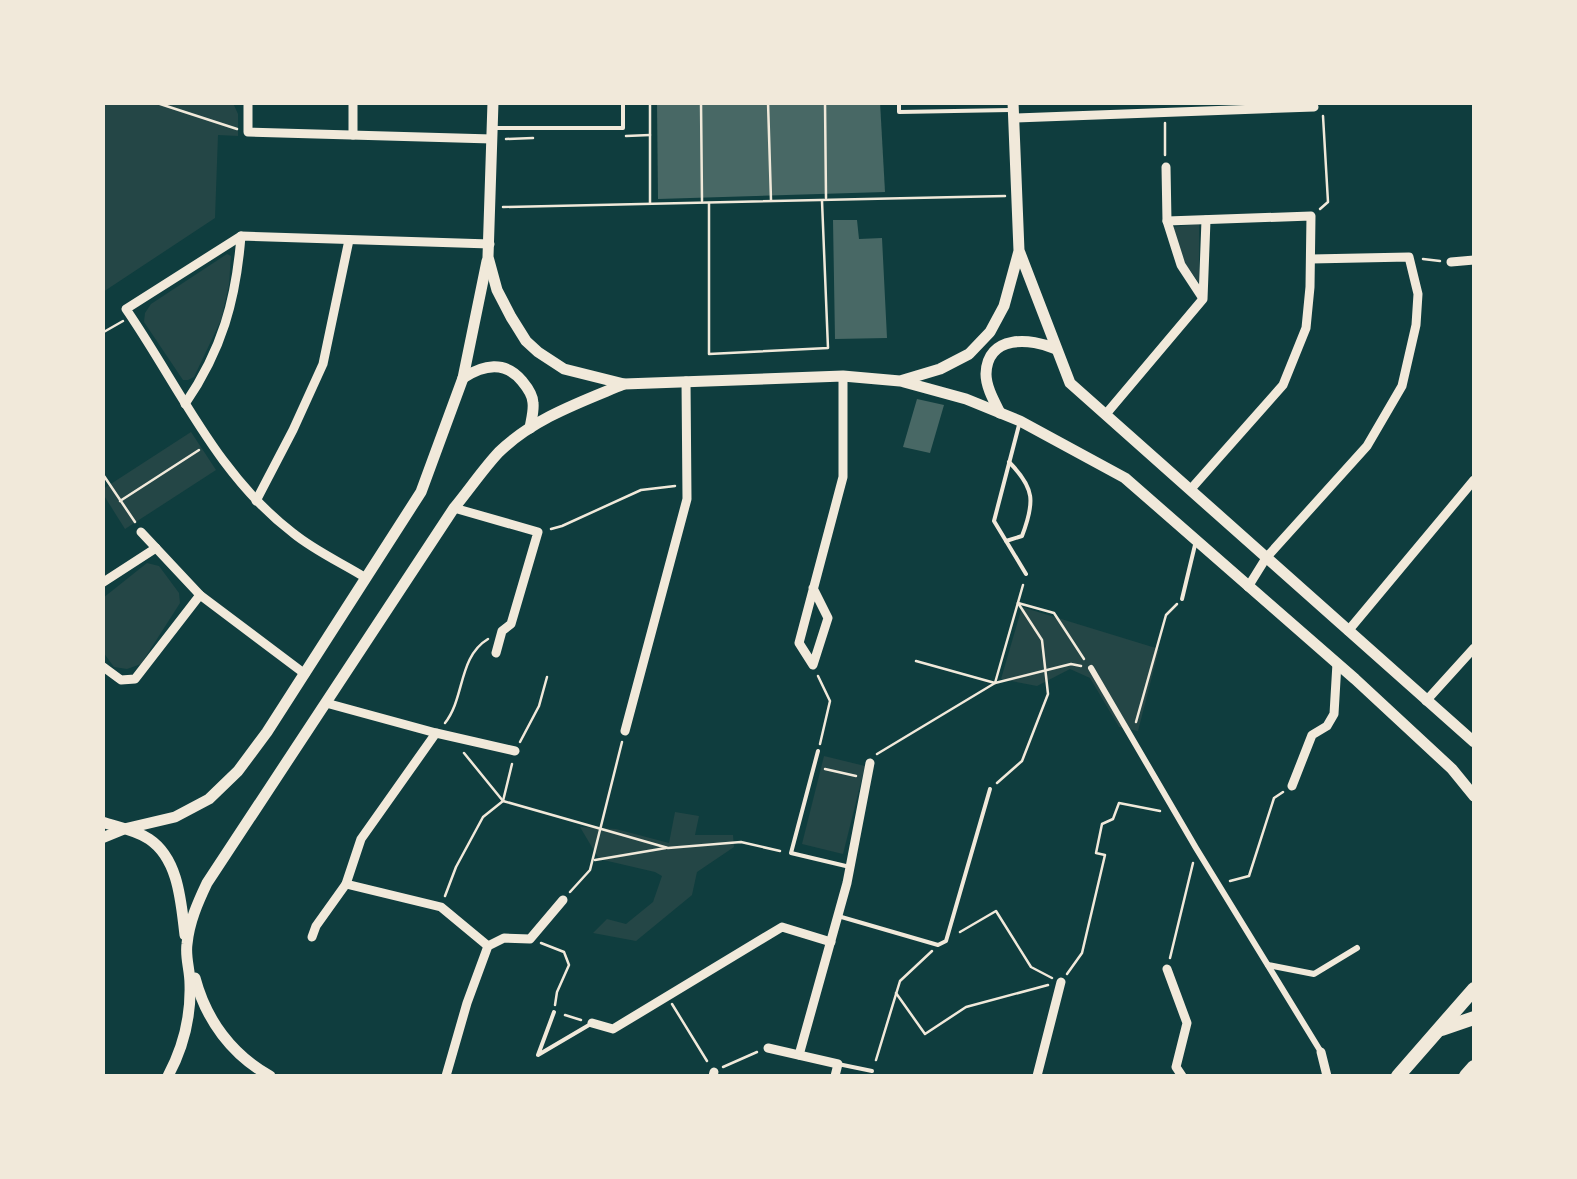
<svg xmlns="http://www.w3.org/2000/svg" width="1577" height="1179" font-family="'DM Sans',sans-serif">
<style>
.green{fill:#244646}
.building{fill:#486865}
.lines{fill:none;stroke-linecap:round;stroke-linejoin:round}
.path{stroke:#f1e9da;stroke-width:2.5}
.service{stroke:#f1e9da;stroke-width:4}
.pedestrian{stroke:#f1e9da;stroke-width:6}
.minor{stroke:#f1e9da;stroke-width:9}
.tertiary{stroke:#f1e9da;stroke-width:11}
.primary{stroke:#f1e9da;stroke-width:14}
</style>
<rect width="100%" height="100%" fill="#0f3d3e"/>
<g class="green">
<path d="M103,103H233L238,114V136L218,135L215,218L103,292Z"/>
<path d="M1199,224V283L1185,263L1173,227Z"/>
<path d="M227,254L231,256L229,285L221,320L194,377L188,380H183L144,322L145,313L151,304Z"/>
<path d="M191,432L216,470L125,529L103,494V489Z"/>
<path d="M147,563L159,566L179,593L180,603L141,664L127,669L114,667L103,652V598Z"/>
<path d="M1022,607L1159,649L1138,731L1119,727L1090,678L1070,669L1037,686L1001,679Z"/>
<path d="M824,756L865,766L843,854L802,844Z"/>
<path d="M675,812L699,816L695,835H733L734,847L697,872L692,895L636,941L593,933L607,919L626,924L653,902L662,876L655,872L599,859L580,827L616,829L669,843Z"/>
</g>
<g class="building">
<path d="M657,102H880L885,192L658,199Z"/>
<path d="M833,220H857L859,239L882,238L887,338L835,339Z"/>
<path d="M917,399L944,405L930,453L903,447Z"/>
</g>
<g class="lines">
<g class="path">
<path d="M154,102L237,129"/>
<path d="M701,102L702,201"/>
<path d="M768,102L771,200"/>
<path d="M825,102L826,198"/>
<path d="M1165,123V155"/>
<path d="M626,136L650,135"/>
<path d="M506,139L533,138"/>
<path d="M650,203V102"/>
<path d="M709,203V354L828,348L822,201"/>
<path d="M503,207L1005,196"/>
<path d="M1320,209L1328,202L1323,116"/>
<path d="M1423,259L1440,261"/>
<path d="M102,333L123,321"/>
<path d="M102,473L135,522"/>
<path d="M120,501L199,450"/>
<path d="M551,529L562,526L641,490L675,486"/>
<path d="M1018,603L1054,613L1084,659"/>
<path d="M916,661L995,683L1023,585"/>
<path d="M818,676L830,701L820,744"/>
<path d="M1136,722L1166,615L1177,604"/>
<path d="M445,723C465,698 458,657 488,639"/>
<path d="M520,742L539,706L547,677"/>
<path d="M464,753L503,801L668,848L741,842L780,851"/>
<path d="M877,754L995,683L1071,664L1081,666"/>
<path d="M825,769L856,776"/>
<path d="M997,783L1022,761L1048,694L1042,640L1018,603"/>
<path d="M595,860L666,848"/>
<path d="M1230,881L1249,876L1274,798L1283,792"/>
<path d="M570,892L590,870L622,742"/>
<path d="M445,896L456,867L483,817L503,801L512,764"/>
<path d="M960,932L996,911L1031,967L1052,978"/>
<path d="M541,943L564,952L569,965L557,992L555,1005"/>
<path d="M1170,958L1193,863"/>
<path d="M1067,974L1082,953L1105,855L1096,853L1102,824L1113,819L1119,803L1160,811"/>
<path d="M896,993L925,1034L966,1007L1048,985"/>
<path d="M672,1004L707,1061"/>
<path d="M565,1015L581,1020"/>
<path d="M876,1060L900,981L932,951"/>
<path d="M723,1067L757,1052"/>
</g>
<g class="service">
<path d="M899,102V112L1010,110"/>
<path d="M497,128H623V102"/>
<path d="M1019,425L994,521L1026,574"/>
<path d="M1006,541L1022,536C1035,502 1035,488 1009,462"/>
<path d="M1182,599L1195,545"/>
<path d="M818,751L791,853L850,867"/>
<path d="M838,916L938,945L946,941L990,789"/>
<path d="M554,1012L538,1055L589,1025"/>
<path d="M838,1064L872,1071"/>
</g>
<g class="pedestrian">
<path d="M1091,668L1196,848L1321,1052"/>
<path d="M1268,965L1314,974L1357,948"/>
</g>
<g class="minor">
<path d="M248,102V132L492,139"/>
<path d="M1014,118L1314,107"/>
<path d="M353,135V102"/>
<path d="M1166,167L1167,221L1181,265L1202,297"/>
<path d="M1167,221L1311,216L1310,287L1306,328L1283,385L1190,490"/>
<path d="M1451,262L1474,260"/>
<path d="M185,404C222,350 236,300 241,236"/>
<path d="M1106,414L1203,299L1206,220"/>
<path d="M256,501L293,430L323,364L349,240"/>
<path d="M454,508L538,532L511,624L502,631L496,653"/>
<path d="M141,532L200,595L305,674"/>
<path d="M366,578C342,563 315,551 293,533C217,475 179,386 126,309L241,236L490,244"/>
<path d="M102,583L156,548"/>
<path d="M1248,587L1266,558L1367,446L1402,386L1416,325L1418,294L1409,257L1311,259"/>
<path d="M813,588L828,618L813,665L799,643L843,477V376"/>
<path d="M1348,631L1474,480"/>
<path d="M102,666L121,680L135,679L200,595"/>
<path d="M1426,701L1474,648"/>
<path d="M326,703L436,733L515,751"/>
<path d="M625,731L687,499L686,381"/>
<path d="M1292,786L1312,735L1327,726L1334,714L1337,663"/>
<path d="M346,884L361,839L436,733"/>
<path d="M312,937L316,926L346,884L441,907L488,946"/>
<path d="M1167,969L1187,1023L1176,1067L1182,1076"/>
<path d="M592,1023L613,1029L782,927L831,942"/>
<path d="M768,1048L838,1064L835,1076"/>
<path d="M1321,1052L1327,1076"/>
<path d="M799,1055L847,883L870,763"/>
<path d="M446,1076L467,1003L488,946L504,938L530,939L563,900"/>
<path d="M713,1076L714,1072"/>
<path d="M1037,1076L1061,982"/>
</g>
<g class="tertiary">
<path d="M493,102L488,257L497,290L511,317L526,341L538,352L564,369L624,384L843,376L900,381L940,369L969,354L990,332L1004,306L1019,251L1013,102"/>
<path d="M1020,253L1070,383L1474,742"/>
<path d="M463,378C483,365 505,360 522,381C527,387 533,395 533,403C534,411 531,421 530,428"/>
<path d="M904,382L966,399L1020,421L1125,478L1355,679L1452,769L1474,796"/>
<path d="M1000,413C994,401 986,387 986,374C987,334 1031,338 1056,349"/>
<path d="M102,822C117,827 136,830 149,839C179,859 181,903 185,935"/>
<path d="M102,838L124,829L175,817L209,799L238,771L267,732L421,492L463,378L487,261"/>
<path d="M195,978C206,1020 232,1055 270,1076"/>
<path d="M168,1076C183,1048 191,1016 190,984C190,970 185,957 187,944C189,922 198,902 207,883L454,508C469,490 483,469 499,452C534,418 581,402 624,384"/>
</g>
<g class="primary">
<path d="M1442,1029L1474,1018"/>
<path d="M1398,1076L1474,989"/>
<path d="M1466,1076L1474,1067"/>
</g>
</g>
<rect width="1577" height="1179" fill="none" stroke="#f1e9da" stroke-width="210"/>
</svg>
